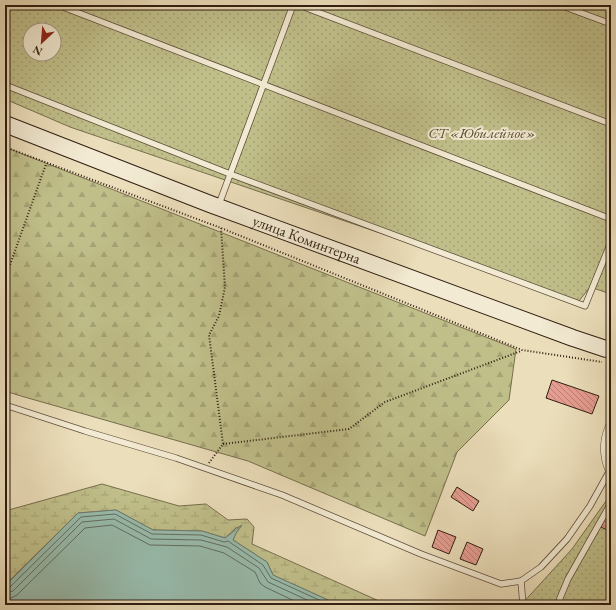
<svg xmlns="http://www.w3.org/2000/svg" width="616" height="610" font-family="'EB Garamond',serif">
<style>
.green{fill:url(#green-dots);stroke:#786e4e;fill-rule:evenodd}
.forest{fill:url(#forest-firs);stroke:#786e4e}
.wetland{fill:url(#wetland-marsh);stroke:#786e4e}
.water{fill:#98bcad;stroke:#6e7d6f}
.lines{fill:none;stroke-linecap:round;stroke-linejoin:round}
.shore{stroke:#646d60;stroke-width:1}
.building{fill:url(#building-back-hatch);stroke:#301e12}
.lane-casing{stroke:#5f4e3c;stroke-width:7}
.street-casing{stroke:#5f4e3c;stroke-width:12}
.secondary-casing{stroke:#301e12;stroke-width:18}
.path{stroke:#301e12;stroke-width:2;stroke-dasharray:1 2;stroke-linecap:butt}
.lane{stroke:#f2ead2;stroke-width:5.5}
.street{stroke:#f2ead2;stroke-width:11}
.secondary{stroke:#f2ead2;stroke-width:16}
.labels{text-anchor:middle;stroke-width:4;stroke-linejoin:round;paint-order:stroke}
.park-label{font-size:15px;font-style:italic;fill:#5b4e36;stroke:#f2ead2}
.street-label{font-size:15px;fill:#301e12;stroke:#f2ead2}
</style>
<defs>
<pattern id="green-dots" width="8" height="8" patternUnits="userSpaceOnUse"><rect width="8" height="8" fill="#c0bf8a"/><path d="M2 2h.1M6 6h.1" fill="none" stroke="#a5a476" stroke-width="1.8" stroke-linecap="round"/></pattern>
<pattern id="forest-firs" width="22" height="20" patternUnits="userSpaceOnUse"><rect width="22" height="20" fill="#c0bf8a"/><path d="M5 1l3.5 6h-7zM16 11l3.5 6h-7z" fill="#a5a476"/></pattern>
<pattern id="wetland-marsh" width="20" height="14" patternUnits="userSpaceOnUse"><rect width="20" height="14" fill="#c0bf8a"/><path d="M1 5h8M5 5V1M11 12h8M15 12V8" fill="none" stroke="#a5a476"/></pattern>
<pattern id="building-back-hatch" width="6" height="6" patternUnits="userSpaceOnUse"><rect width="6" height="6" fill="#e69d91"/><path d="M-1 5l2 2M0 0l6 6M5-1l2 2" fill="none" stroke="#bb7f75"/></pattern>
</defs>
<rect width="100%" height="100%" fill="#ebdeba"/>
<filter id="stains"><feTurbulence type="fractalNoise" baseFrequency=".005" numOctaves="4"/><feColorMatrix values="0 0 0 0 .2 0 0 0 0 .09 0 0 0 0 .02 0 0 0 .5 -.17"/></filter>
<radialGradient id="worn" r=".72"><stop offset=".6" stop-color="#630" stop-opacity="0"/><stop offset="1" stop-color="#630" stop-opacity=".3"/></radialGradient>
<g class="green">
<path d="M5,5H611V294L590,287L579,301L70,127L5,99ZM30,30H54V54H30Z"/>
<path d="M611,494V605H521L572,549Z"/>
</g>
<path class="forest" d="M5,147L516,349L509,400L457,452L425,536L248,461L21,396L5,391Z"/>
<path class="wetland" d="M102,484L179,506L206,504L228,520L247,519L254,527L252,544L379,601L391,605H339L273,575L267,562L233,540L236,533L241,526L236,528L225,538L202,531L153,530L116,510L78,513L5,585V511Z"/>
<path class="water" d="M116,510L153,530L202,531L225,538L242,525L236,533L233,540L267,562L273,575L339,605H5V586L78,513Z"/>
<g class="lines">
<g class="shore">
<path d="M5,588L10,587L81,517L115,514L152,534L201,535L224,542L228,541L263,565L271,578L330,605"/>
<path d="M5,593L13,591L82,522L114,519L151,539L201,540L227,547L259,568L268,582L318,605"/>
<path d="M5,599L11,598L17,595L85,528L112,525L150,545L200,546L224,553L255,572L260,583L265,587L303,605"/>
</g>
</g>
<g class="building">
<path d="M552,380L599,396L592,414L546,398Z"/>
<path d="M457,487L479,501L473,511L451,497Z"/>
<path d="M607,515L611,517V532L601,527Z"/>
<path d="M438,530L456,537L449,554L432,547Z"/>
<path d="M467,542L483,549L476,565L460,559Z"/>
</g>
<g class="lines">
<defs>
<g id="lane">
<path d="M58,5L611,219"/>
<path d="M299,5L611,124"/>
<path d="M560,5L611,24"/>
<path d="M5,85L230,174L585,306L611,242"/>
<path d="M218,207L293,5"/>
<path d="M5,405L85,431L176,458L282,495L421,554L501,584L521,581L541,567L567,539L590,506L610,470"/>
<path d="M521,581L523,605"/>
<path d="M559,605L560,598L568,579L611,503"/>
</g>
<path id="street" d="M611,427C605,441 605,456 611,470"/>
<g id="secondary">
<path id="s1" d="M5,124L210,204L573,338L606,349H611"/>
</g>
</defs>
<use href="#lane" class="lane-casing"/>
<use href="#street" class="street-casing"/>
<use href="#secondary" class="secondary-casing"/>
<g class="path">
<path d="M5,147L221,228L522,350L602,362"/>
<path d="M5,279L46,164"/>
<path d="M223,444L349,429L385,402L521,351"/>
<path d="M209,463L223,444L209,335L219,316L225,287L221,228"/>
</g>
<use href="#lane" class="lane"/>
<use href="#street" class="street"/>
<use href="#secondary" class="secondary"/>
</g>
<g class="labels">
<g class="park-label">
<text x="482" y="138">СТ «Юбилейное»</text>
</g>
<g class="street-label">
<text dy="5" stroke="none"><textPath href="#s1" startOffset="323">улица Коминтерна</textPath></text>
</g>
</g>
<rect width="616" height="610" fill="none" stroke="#ebdeba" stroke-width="20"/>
<rect x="6" y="6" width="604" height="598" fill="none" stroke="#301e12" stroke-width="2"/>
<rect x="10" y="10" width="596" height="590" fill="none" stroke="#301e12"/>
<g transform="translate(42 42) rotate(206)"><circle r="19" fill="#f2ead2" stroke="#a49885"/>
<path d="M0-3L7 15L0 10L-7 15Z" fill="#8f2418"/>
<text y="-6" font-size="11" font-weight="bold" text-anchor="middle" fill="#301e12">N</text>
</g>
<rect width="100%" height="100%" filter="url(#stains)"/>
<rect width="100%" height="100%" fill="url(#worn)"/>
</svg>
